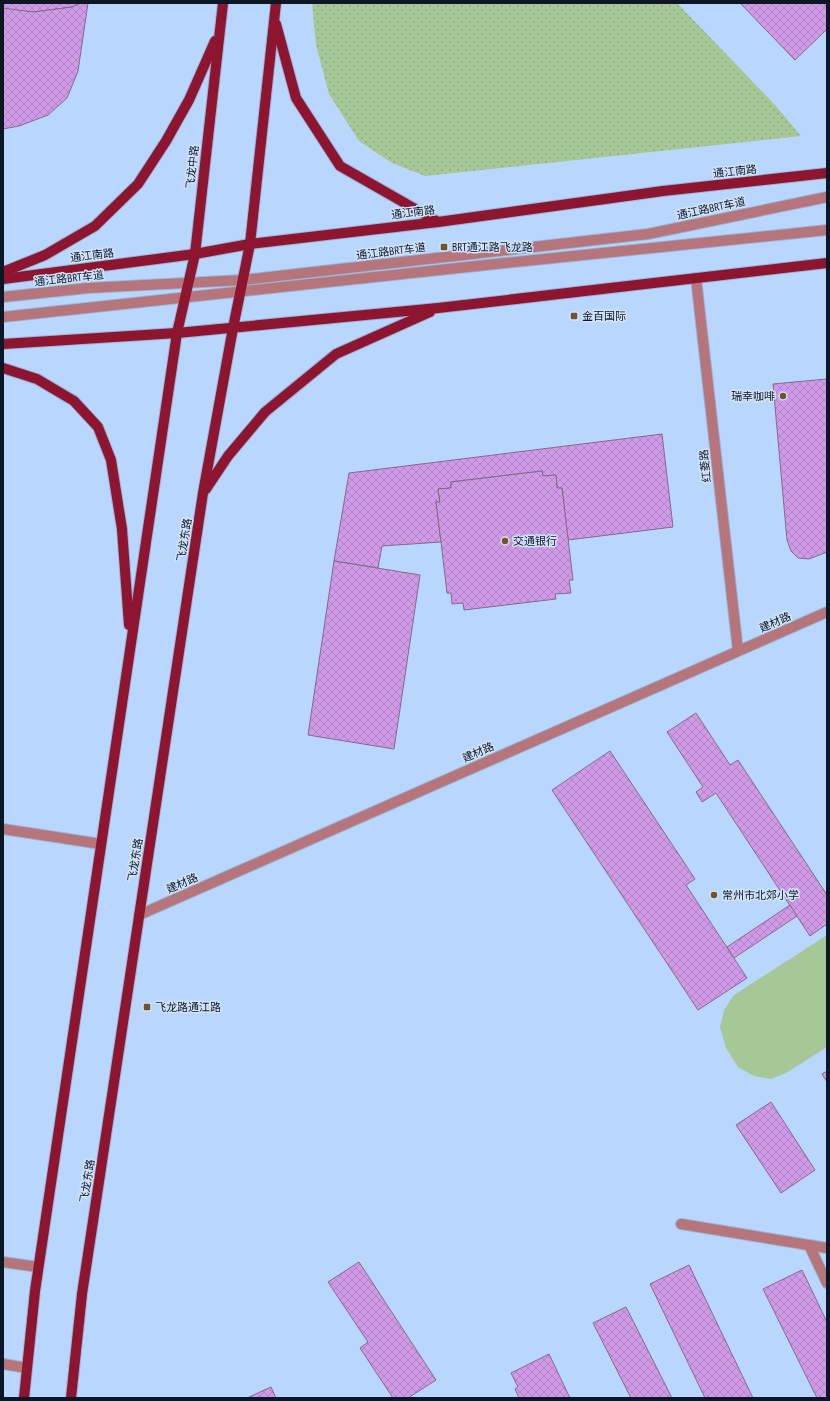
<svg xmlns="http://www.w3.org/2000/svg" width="830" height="1401" font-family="'PT Sans Narrow','Noto Sans SC',sans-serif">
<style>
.green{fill:url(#green-dots)}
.pitch{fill:#a6c796}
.building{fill:url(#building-cross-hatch);stroke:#83698e}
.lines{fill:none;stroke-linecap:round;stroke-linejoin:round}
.minor-casing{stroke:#9ab4d7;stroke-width:12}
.major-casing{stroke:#9ab4d7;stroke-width:12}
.minor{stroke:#b6757a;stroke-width:10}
.major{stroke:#8e1530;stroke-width:10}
.poi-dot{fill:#725428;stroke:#d1e3fb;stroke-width:1.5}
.labels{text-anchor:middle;stroke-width:3;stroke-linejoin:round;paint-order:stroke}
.street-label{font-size:11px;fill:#0c1624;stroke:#d1e3fb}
.poi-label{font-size:11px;fill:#0c1624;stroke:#d1e3fb;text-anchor:start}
</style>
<defs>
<pattern id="green-dots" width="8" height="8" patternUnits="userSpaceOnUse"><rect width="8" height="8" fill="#a6c796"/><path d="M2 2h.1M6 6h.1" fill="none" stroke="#8eaa81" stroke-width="1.8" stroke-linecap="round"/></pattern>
<pattern id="building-cross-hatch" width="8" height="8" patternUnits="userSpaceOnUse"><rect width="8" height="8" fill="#d09ae7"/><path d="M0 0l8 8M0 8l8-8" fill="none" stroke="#b184c6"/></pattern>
</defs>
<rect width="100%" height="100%" fill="#b9d7fe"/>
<path class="green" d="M312,3H677L776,106L801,136L425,176L392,163L359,141L329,94L316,45Z"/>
<path class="pitch" d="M827,935V1047L786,1073L771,1079L754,1076L738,1067L726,1048L720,1027L724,1010L734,995Z"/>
<g class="building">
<path d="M3,3H81L72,7L33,12L9,10L3,8Z"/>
<path d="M81,3H88L78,71L67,98L48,115L19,126L3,129V8L33,12L72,7Z"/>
<path d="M740,3H823L827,7V29L795,60Z"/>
<path d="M827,379V552L809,559L798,558L791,551L787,540L773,384Z"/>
<path d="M662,434L673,527L568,540L562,488H557L556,475L543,476L542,471L451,482V488L438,489L440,502H436L441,542L382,546L378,568L334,561L349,473Z"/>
<path d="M542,471L543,476L556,475L557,488H562L573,580H569L571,593L555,594L556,599L464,610L463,603L452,604L451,593H447L441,542L436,502H440L438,489L451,488V482Z"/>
<path d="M334,561L420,575L394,749L308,735Z"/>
<path d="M696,713L730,765L738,760L827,895V924L810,936L716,793L702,802L696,792L703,787L667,732Z"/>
<path d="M610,751L695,879L686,885L747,978L698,1010L552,790Z"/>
<path d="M790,905L797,916L734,958L727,947Z"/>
<path d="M827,1071V1082L822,1074Z"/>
<path d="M771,1102L815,1170L781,1193L736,1125Z"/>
<path d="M359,1262L436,1380L408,1398H393L360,1348L368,1342L328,1282Z"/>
<path d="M689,1265L753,1398H705L650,1284Z"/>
<path d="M802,1270L827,1322V1398H817L763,1289Z"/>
<path d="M626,1307L672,1398H631L593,1323Z"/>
<path d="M549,1354L570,1398H519L515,1389L518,1387L511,1373Z"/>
<path d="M271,1387L276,1398H247Z"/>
</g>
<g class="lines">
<defs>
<g id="minor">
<path d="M696,278L738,651"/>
<path d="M3,297L88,288L243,280L648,234L827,197"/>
<path d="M3,317L486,265L827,230"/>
<path d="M3,829L101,844"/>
<path d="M139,915L827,612"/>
<path d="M681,1224L827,1248"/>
<path d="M809,1245L827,1283"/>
<path d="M3,1262L38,1267"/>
<path d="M3,1364L27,1368"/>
</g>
<g id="major">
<path d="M276,24L296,98L340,166L438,222"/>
<path d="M3,272L45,255L95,226L138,184L166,141L189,100L215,41"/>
<path d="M3,279L195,254L250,244L438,222L663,191L827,173"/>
<path d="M3,344L177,333L438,308L827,263"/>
<path d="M3,368L37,379L74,401L98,427L111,460L122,529L129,625"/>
<path d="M206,489L228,456L265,412L336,354L430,312"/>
<path d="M24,1398L35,1291L177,333L195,254L223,3"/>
<path d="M71,1398L82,1294L203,493L233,328L250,244L276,3"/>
</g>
</defs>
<use href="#minor" class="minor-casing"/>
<use href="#major" class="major-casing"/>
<use href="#minor" class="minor"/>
<use href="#major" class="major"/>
</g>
<g class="poi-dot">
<rect x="440" y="243" width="8" height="8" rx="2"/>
<rect x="570" y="312" width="8" height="8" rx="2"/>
<circle cx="783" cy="396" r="4"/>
<circle cx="505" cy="541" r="4"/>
<circle cx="714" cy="895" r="4"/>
<rect x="143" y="1003" width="8" height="8" rx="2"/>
</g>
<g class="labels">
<g class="street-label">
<text transform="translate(192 167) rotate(-84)" y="4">飞龙中路</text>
<text transform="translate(735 171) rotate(-6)" y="4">通江南路</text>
<text transform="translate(711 208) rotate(-12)" y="4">通江路BRT车道</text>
<text transform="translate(413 212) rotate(-7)" y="4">通江南路</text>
<text transform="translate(391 251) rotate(-7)" y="4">通江路BRT车道</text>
<text transform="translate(92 255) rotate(-7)" y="4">通江南路</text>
<text transform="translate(69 278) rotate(-6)" y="4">通江路BRT车道</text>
<text transform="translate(705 466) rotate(-96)" y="4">红菱路</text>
<text transform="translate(184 540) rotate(-81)" y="4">飞龙东路</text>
<text transform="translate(775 622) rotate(-24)" y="4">建材路</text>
<text transform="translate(478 752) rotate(-24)" y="4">建材路</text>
<text transform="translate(135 860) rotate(-81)" y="4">飞龙东路</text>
<text transform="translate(182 883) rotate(-24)" y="4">建材路</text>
<text transform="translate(87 1181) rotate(-81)" y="4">飞龙东路</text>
</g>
<g class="poi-label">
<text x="452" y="251">BRT通江路飞龙路</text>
<text x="582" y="320">金百国际</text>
<text x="775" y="400" text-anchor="end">瑞幸咖啡</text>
<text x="513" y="545">交通银行</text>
<text x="722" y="899">常州市北郊小学</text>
<text x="155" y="1011">飞龙路通江路</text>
</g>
</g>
<rect width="830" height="1401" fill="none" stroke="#0c1624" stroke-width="8"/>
</svg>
